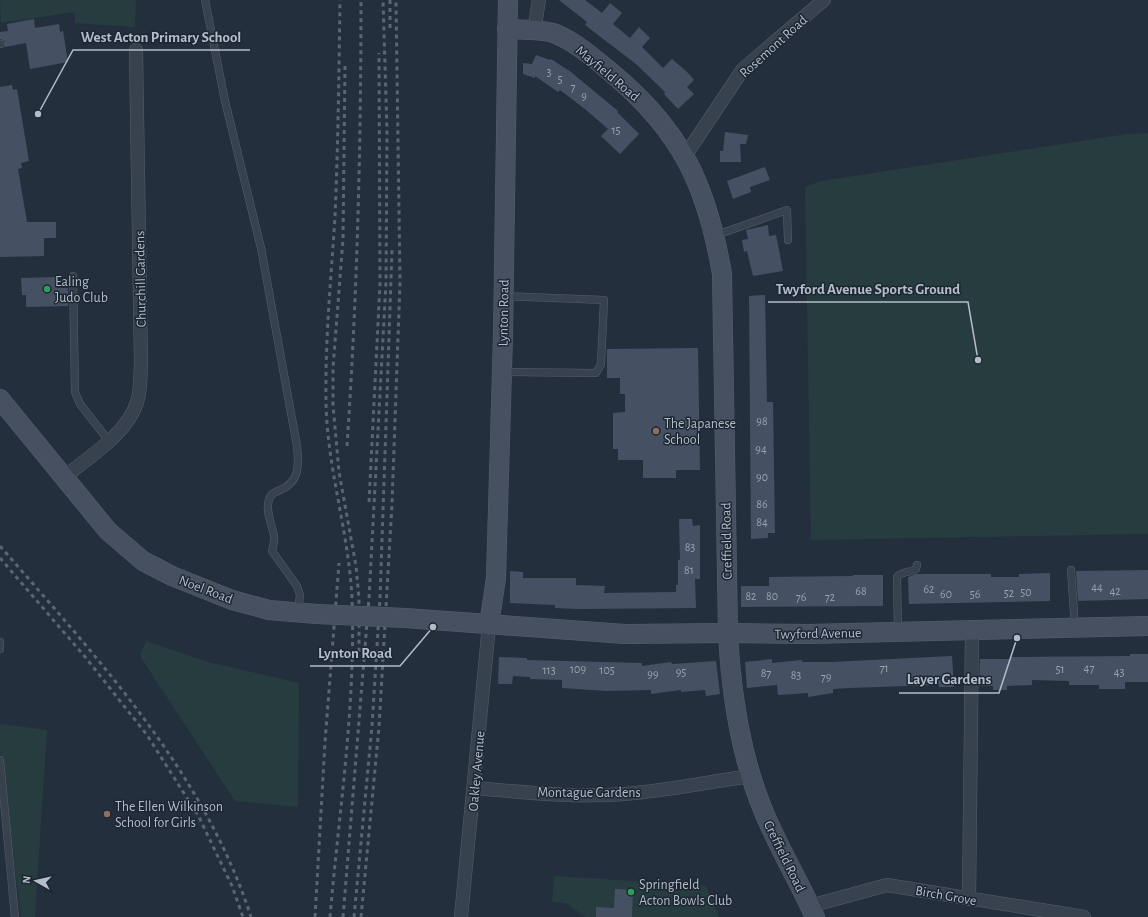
<svg xmlns="http://www.w3.org/2000/svg" width="1148" height="917" font-family="'Alegreya Sans',sans-serif">
<style>
.green{fill:#263c3f}
.building{fill:#455162}
.lines{fill:none;stroke-linecap:round;stroke-linejoin:round}
.lane-casing{stroke:#565f6c;stroke-width:8}
.street-casing{stroke:#565f6c;stroke-width:14}
.secondary-casing{stroke:#565f6c;stroke-width:20}
.lane{stroke:#38414e;stroke-width:7}
.street{stroke:#38414e;stroke-width:13}
.secondary{stroke:#465061;stroke-width:19}
.rail{stroke:#5a6575;stroke-width:3;stroke-dasharray:4 4;stroke-linecap:butt}
.secondary-bridge-casing{stroke:#565f6c;stroke-width:20;stroke-linecap:butt}
.secondary-bridge{stroke:#465061;stroke-width:19}
.leisure-dot{fill:#2e9e5b;stroke:#1d2633;stroke-width:1.5}
.education-dot{fill:#8d6e63;stroke:#1d2633;stroke-width:1.5}
.labels{text-anchor:middle;stroke-width:3;stroke-linejoin:round;paint-order:stroke}
.number-label{font-size:12px;fill:#98a1af}
.street-label{font-size:14px;fill:#b4bcc9;stroke:#1d2633}
.poi-label{font-size:14px;fill:#b4bcc9;stroke:#1d2633;text-anchor:start}
.leader{fill:none;stroke:#b4bcc9;stroke-width:1.5}
.callout-dot{fill:#b4bcc9;stroke:#1d2633;stroke-width:1.5}
.callout-label{font-size:15px;text-anchor:middle;font-weight:bold;fill:#b4bcc9;stroke:#1d2633;stroke-width:3;stroke-linejoin:round;paint-order:stroke}
</style>
<rect width="100%" height="100%" fill="#242f3e"/>
<g class="green">
<path d="M0,0H136L135,27L75,23V12L1,23Z"/>
<path d="M1148,133V534L811,540L805,187L821,181L1127,134Z"/>
<path d="M146,641L208,662L299,683L298,807L235,801L140,656Z"/>
<path d="M0,724L47,730L35,917H21L0,750Z"/>
<path d="M556,876L706,886L719,917H585L566,903L552,902L554,877Z"/>
</g>
<g class="building">
<path d="M559,0H585L602,13L610,3L622,13L613,24L630,38L639,27L650,38L642,47L663,68L672,59L687,72L694,80L687,87L694,94L678,109L664,94L665,92L636,64L585,25L587,22Z"/>
<path d="M34,19L35,28L59,24L60,32L63,31L68,62L30,69L26,43L5,47V41L0,39V32L8,31L7,24Z"/>
<path d="M536,55L550,60L551,59L571,72L618,111L617,112L639,134L620,154L601,136L608,129L585,109L560,90L558,92L535,76V78L523,74V63L532,64Z"/>
<path d="M12,85L13,90L17,89L29,161L21,163L22,168L18,169L27,222H56V238H44V256L0,257V87Z"/>
<path d="M725,132L748,135L746,144H740L741,162H720V151H723Z"/>
<path d="M765,167L770,180L750,187L751,192L733,199L727,181Z"/>
<path d="M768,225L769,236L776,235L783,271L753,276L747,251L744,252L742,240L748,239L746,230Z"/>
<path d="M56,277L57,288H68V306L26,307V295H22L21,278Z"/>
<path d="M765,295L767,402H773L775,533H768V538L751,539L749,296Z"/>
<path d="M698,348L700,470H676V478H643V460H618V449H613V413L625,412V394H620V378H607V349Z"/>
<path d="M679,519H692L693,526L700,525V579H695L696,608L578,609L555,608V605L510,603V571L523,572V578H576V585L605,586L604,593L676,592V585H678V560H680Z"/>
<path d="M1148,570V599L1078,601L1076,571Z"/>
<path d="M1050,573V601L909,604L908,577L916,574H991V577H1019V574Z"/>
<path d="M853,575H883V606L741,607V586H769V577L853,576Z"/>
<path d="M1130,654H1148V682H1125V689H1099V685H1069V681L1032,680V685L1007,686V690H993V686H979L980,659H1010V657L1130,656Z"/>
<path d="M952,656L954,687H939V685L849,688L833,689V693L808,697V693L778,695L777,685L747,688L745,662L772,659V663L802,660V662H832Z"/>
<path d="M499,657L527,658V660L642,663V666L671,662L672,664L716,661L720,694L706,696L705,690L681,692V690L651,694V690L607,691L562,688V680L530,679V677L513,676L512,684H498Z"/>
<path d="M615,889L633,890L632,917H596V907L614,908Z"/>
</g>
<g class="lines">
<defs>
<g id="lane">
<path d="M205,0L225,101L261,248L297,446C299,464 300,482 280,490C275,492 270,494 269,500C265,510 272,525 274,536C275,541 273,546 272,551L297,586L300,595L298,612"/>
<path d="M0,44H1"/>
<path d="M715,234L725,232L787,210L788,240"/>
<path d="M73,276L75,392L80,404L109,441"/>
<path d="M502,372L596,373L601,364L604,300L503,296"/>
<path d="M1071,570L1075,627"/>
<path d="M898,631L897,577C902,571 910,573 916,569L917,565"/>
<path d="M0,642V649"/>
<path d="M0,760L15,917"/>
</g>
<g id="street">
<path d="M534,31L539,0"/>
<path d="M685,156L743,69L824,0"/>
<path d="M64,477C88,458 128,433 137,402C141,391 140,377 141,365L136,50"/>
<path d="M474,788C524,792 574,798 624,794C666,791 708,782 750,776"/>
<path d="M969,899L972,630"/>
<path d="M810,906L887,885L1084,917"/>
<path d="M461,917L489,625"/>
</g>
<g id="secondary">
<path d="M507,29C521,30 544,29 556,34C577,43 595,59 613,74C682,132 707,186 722,274L728,633C731,693 740,754 763,810C778,847 799,881 815,917"/>
<path d="M0,399L108,531L143,561L172,576L232,600L269,610L317,614"/>
<path d="M405,618L625,634L728,633L809,634L1148,626"/>
<path d="M489,625L496,578L503,335L508,0"/>
</g>
</defs>
<use href="#lane" class="lane-casing"/>
<use href="#street" class="street-casing"/>
<use href="#secondary" class="secondary-casing"/>
<use href="#lane" class="lane"/>
<use href="#street" class="street"/>
<use href="#secondary" class="secondary"/>
<g class="rail">
<path d="M390,0V32"/>
<path d="M345,66L343,239L333,368V405L339,472L356,566L359,599V656"/>
<path d="M347,446C357,297 361,149 361,0"/>
<path d="M369,502L380,284L379,53"/>
<path d="M0,546C98,659 204,772 251,917"/>
<path d="M0,558L86,658L147,735L199,817L232,886L243,917"/>
<path d="M315,917L325,742L339,563"/>
<path d="M330,917C339,811 356,705 352,599C349,533 327,468 326,402C325,340 331,279 335,217C338,145 339,73 340,0"/>
<path d="M343,917L369,598L386,282L387,131L383,0"/>
<path d="M354,917L372,726L380,598L392,250"/>
<path d="M361,917L379,727L392,504L400,282L396,0"/>
</g>
<defs>
<path id="secondary-bridge" d="M317,614L405,618"/>
</defs>
<use href="#secondary-bridge" class="secondary-bridge-casing"/>
<use href="#secondary-bridge" class="secondary-bridge"/>
</g>
<g class="leisure-dot">
<circle cx="47" cy="289" r="4"/>
<circle cx="631" cy="892" r="4"/>
</g>
<g class="education-dot">
<circle cx="656" cy="431" r="4"/>
<circle cx="107" cy="814" r="4"/>
</g>
<g class="labels">
<g class="number-label">
<text x="549" y="76">3</text>
<text x="560" y="83">5</text>
<text x="573" y="91">7</text>
<text x="584" y="100">9</text>
<text x="616" y="134">15</text>
<text x="762" y="425">98</text>
<text x="761" y="453">94</text>
<text x="762" y="481">90</text>
<text x="762" y="508">86</text>
<text x="762" y="526">84</text>
<text x="690" y="551">83</text>
<text x="689" y="574">81</text>
<text x="1097" y="591">44</text>
<text x="929" y="593">62</text>
<text x="861" y="595">68</text>
<text x="1115" y="595">42</text>
<text x="1026" y="596">50</text>
<text x="1009" y="597">52</text>
<text x="946" y="598">60</text>
<text x="975" y="598">56</text>
<text x="751" y="600">82</text>
<text x="772" y="600">80</text>
<text x="801" y="601">76</text>
<text x="830" y="601">72</text>
<text x="884" y="672">71</text>
<text x="1089" y="672">47</text>
<text x="578" y="673">109</text>
<text x="1060" y="673">51</text>
<text x="549" y="674">113</text>
<text x="607" y="674">105</text>
<text x="681" y="676">95</text>
<text x="1119" y="676">43</text>
<text x="766" y="677">87</text>
<text x="653" y="678">99</text>
<text x="796" y="679">83</text>
<text x="826" y="681">79</text>
</g>
<g class="street-label">
<text transform="translate(773 46) rotate(-42)" y="5">Rosemont Road</text>
<text transform="translate(608 73) rotate(40)" y="5">Mayfield Road</text>
<text transform="translate(140 279) rotate(-91)" y="5">Churchill Gardens</text>
<text transform="translate(503 313) rotate(-89)" y="5">Lynton Road</text>
<text transform="translate(726 541) rotate(-91)" y="5">Creffield Road</text>
<text transform="translate(206 589) rotate(21)" y="5">Noel Road</text>
<text transform="translate(818 633) rotate(-1)" y="5">Twyford Avenue</text>
<text transform="translate(476 771) rotate(-85)" y="5">Oakley Avenue</text>
<text x="589" y="797">Montague Gardens</text>
<text transform="translate(785 856) rotate(64)" y="5">Creffield Road</text>
<text transform="translate(946 895) rotate(10)" y="5">Birch Grove</text>
</g>
<g class="poi-label">
<text x="55" y="286">Ealing<tspan x="55" dy="16">Judo Club</tspan></text>
<text x="664" y="428">The Japanese<tspan x="664" dy="16">School</tspan></text>
<text x="115" y="811">The Ellen Wilkinson<tspan x="115" dy="16">School for Girls</tspan></text>
<text x="639" y="889">Springfield<tspan x="639" dy="16">Acton Bowls Club</tspan></text>
</g>
</g>
<path class="leader" d="M38 114L73 50H250M978 360L968 302H768M433 627L400 666H310M1017 638L999 693H899"/>
<g class="callout-dot">
<circle cx="38" cy="114" r="4"/>
<circle cx="978" cy="360" r="4"/>
<circle cx="433" cy="627" r="4"/>
<circle cx="1017" cy="638" r="4"/>
</g>
<g class="callout-label">
<text x="161" y="42">West Acton Primary School</text>
<text x="868" y="294">Twyford Avenue Sports Ground</text>
<text x="355" y="658">Lynton Road</text>
<text x="949" y="684">Layer Gardens</text>
</g>
<g transform="translate(36 881) rotate(278)" stroke="#1d2633" stroke-width="3" paint-order="stroke">
<path d="M0-3L7 15L0 10L-7 15Z" fill="#b4bcc9"/>
<text y="-6" font-size="11" font-weight="bold" text-anchor="middle" fill="#b4bcc9">N</text>
</g>
</svg>
